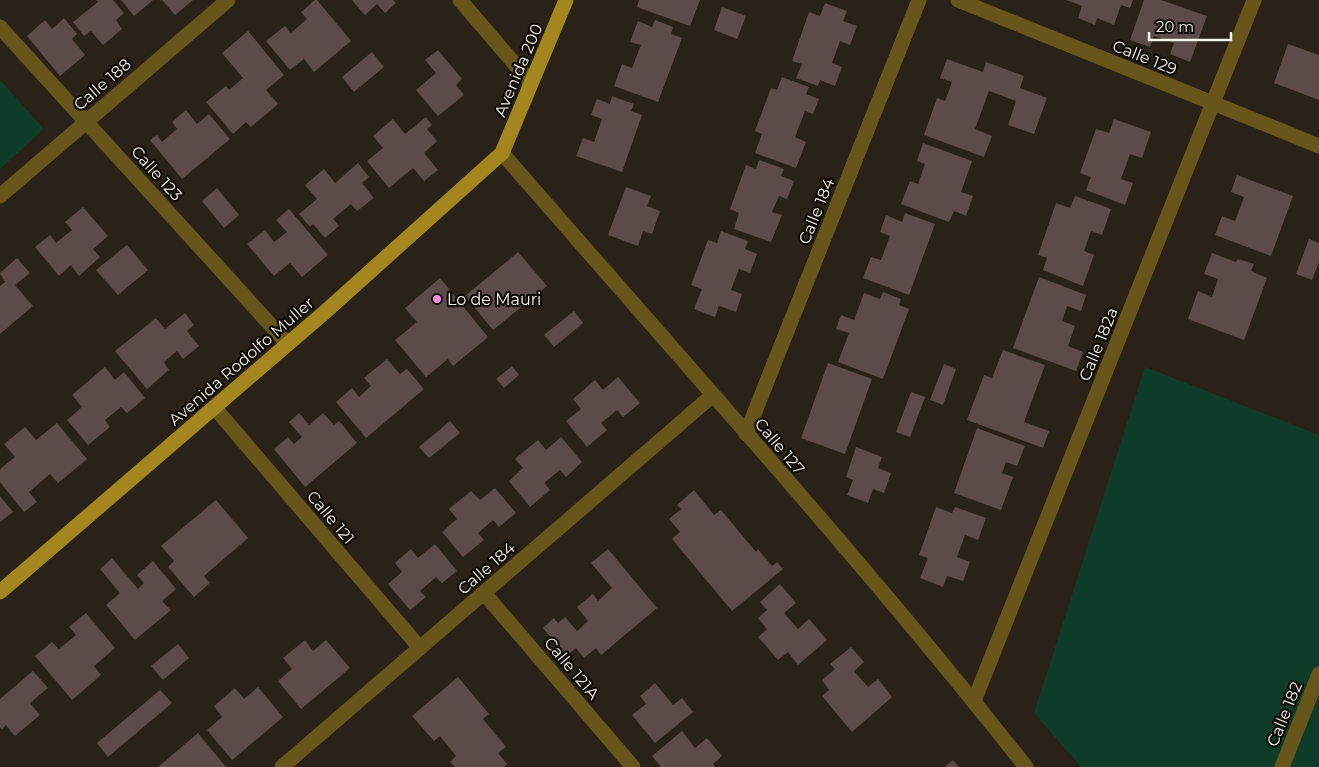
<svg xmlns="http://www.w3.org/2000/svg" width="1319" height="767" font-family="Montserrat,sans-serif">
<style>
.green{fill:#0f3c28}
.building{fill:#5c4b48}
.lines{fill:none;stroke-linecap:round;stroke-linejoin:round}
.minor{stroke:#67551b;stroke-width:15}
.major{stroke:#a3861f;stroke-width:15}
.poi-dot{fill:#fa87e6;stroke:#100c08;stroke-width:2}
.labels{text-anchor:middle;stroke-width:4.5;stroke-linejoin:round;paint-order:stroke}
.street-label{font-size:16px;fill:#f8f3eb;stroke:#100c08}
.poi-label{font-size:16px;fill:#f8f3eb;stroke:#100c08;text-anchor:start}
</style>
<rect width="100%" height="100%" fill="#2a2218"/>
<g class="green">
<path d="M0,80L44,129L0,169Z"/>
<path d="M1145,367L1319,435V767H1081L1034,713Z"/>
</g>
<g class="building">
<path d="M96,0H113L124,13L116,20L122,29L103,45L91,31L84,36L73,22L98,2Z"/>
<path d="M121,0H153L134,16Z"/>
<path d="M162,0H193L175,15Z"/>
<path d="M315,0H317L351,41L314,72L304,59L290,70L266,41L285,26L291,33L307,19L301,12Z"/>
<path d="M352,0H393L396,3L385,13L377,4L365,15Z"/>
<path d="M639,0H700L690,26L637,7Z"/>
<path d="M1066,0H1133L1130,8L1121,5L1114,25L1097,18L1095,25L1078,18L1082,6Z"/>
<path d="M1144,0H1161L1207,16L1190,62L1170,54L1174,43L1154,36L1150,47L1130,40Z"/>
<path d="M825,3L847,11L843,21L857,26L850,45L840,41L832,63L842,67L835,86L820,80L818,86L796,78L802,64L792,61L809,12L820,16Z"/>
<path d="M722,7L746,16L737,39L714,30Z"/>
<path d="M64,18L77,34L72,39L85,55L60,76L27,36L45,20L52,29Z"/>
<path d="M655,20L673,27L671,34L682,38L658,102L614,86L622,64L632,68L641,45L630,42L638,21L652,27Z"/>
<path d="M248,31L284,75L266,90L278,104L251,127L246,122L233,134L206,102L226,86L229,90L243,78L222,53Z"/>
<path d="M1288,44L1319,55V100L1274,83Z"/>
<path d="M438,50L462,79L456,85L464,95L438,116L416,90L436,73L425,60Z"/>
<path d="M372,52L384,67L354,92L342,77Z"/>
<path d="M947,59L983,72L986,62L1024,76L1020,88L1047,98L1034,134L1008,125L1016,101L989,91L975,129L992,136L984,157L924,135L937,98L945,101L952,82L940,78Z"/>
<path d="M782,77L809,87L806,94L819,99L813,114L805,111L795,137L806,142L796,168L755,153L762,134L755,131L771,88L777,90Z"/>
<path d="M612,96L634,104L631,111L642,115L622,172L576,156L583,138L594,142L602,119L591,115L597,99L610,104Z"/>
<path d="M186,110L197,124L209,114L230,139L182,179L150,140L157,135L162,142L177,129L172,122Z"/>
<path d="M426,117L432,125L427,129L437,141L424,153L438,170L424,181L413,168L389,188L367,161L383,148L373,136L393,119L405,134Z"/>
<path d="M1114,119L1151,132L1142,158L1130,154L1121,179L1133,183L1125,205L1086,190L1091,177L1080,173L1096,129L1109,133Z"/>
<path d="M923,143L972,161L961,192L973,196L966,216L954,211L949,222L901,204L910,181L918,184L925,164L917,161Z"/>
<path d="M759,160L784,169L781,176L794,181L787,199L779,196L772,212L782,215L771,242L734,229L739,213L730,209L746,165L756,169Z"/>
<path d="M358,163L369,177L362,183L374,198L357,211L351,204L333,219L339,226L325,238L313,224L310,227L299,214L317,199L305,185L324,169L335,183Z"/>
<path d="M1237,175L1293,196L1271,256L1215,235L1222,216L1235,221L1244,197L1231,192Z"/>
<path d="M626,187L651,196L647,206L660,211L652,234L643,231L638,246L608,235Z"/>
<path d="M217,188L239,215L224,228L202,201Z"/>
<path d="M1075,196L1111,209L1102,235L1091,231L1084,251L1094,255L1083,286L1043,270L1047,258L1038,255L1056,203L1070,208Z"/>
<path d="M83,207L108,236L93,249L100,257L79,276L71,265L59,276L35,247L50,235L56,243L72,230L65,222Z"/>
<path d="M289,209L328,255L302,277L290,263L274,276L247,244L265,230L274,242L287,232L276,220Z"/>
<path d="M905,213L935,224L909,295L863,278L871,257L881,260L890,236L880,232L886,215L902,222Z"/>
<path d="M721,231L748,241L745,249L757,254L750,273L739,269L731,290L742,294L736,312L719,306L715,317L694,309L702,289L691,285L708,240L717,243Z"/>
<path d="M1309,239L1319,243V262L1312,280L1296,274Z"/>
<path d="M127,245L148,270L118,295L96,270Z"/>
<path d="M518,252L547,286L493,330L465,296Z"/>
<path d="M1212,253L1236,262L1238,259L1254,264L1251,271L1267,278L1244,340L1188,319L1198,291L1212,297L1218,279L1204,274Z"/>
<path d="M17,258L30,273L15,285L33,306L0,334V286L5,282L0,273Z"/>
<path d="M1039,277L1086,295L1081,311L1067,306L1062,321L1075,326L1068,346L1083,352L1076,371L1013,348Z"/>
<path d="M440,278L488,337L453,366L448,359L426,377L395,340L417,322L405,308Z"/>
<path d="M883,292L901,299L899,305L909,309L883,379L838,362L849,333L836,329L841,315L854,320L864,293L880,299Z"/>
<path d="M574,311L583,323L554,347L544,335Z"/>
<path d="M185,313L194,325L187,331L199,346L183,359L177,351L164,362L169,370L147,389L115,351L156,318L165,329Z"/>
<path d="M1003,350L1045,365L1024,422L1049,431L1043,448L967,420L984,375L992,378Z"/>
<path d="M387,359L400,374L407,369L424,389L366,438L336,402L352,388L359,397L371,386L364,378Z"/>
<path d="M828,363L872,379L845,454L801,438Z"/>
<path d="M944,364L956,369L943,405L930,400Z"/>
<path d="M512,366L519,375L504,388L496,379Z"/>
<path d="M105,367L115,380L124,372L145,398L127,413L121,407L105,420L110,427L88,445L67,420L82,407L72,395Z"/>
<path d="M618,377L640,403L623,417L617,410L601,423L607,430L587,447L566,421L581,409L573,399L595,380L603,390Z"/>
<path d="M911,392L925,397L910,437L896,432Z"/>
<path d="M299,413L309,425L323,413L334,425L339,421L357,443L305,487L274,449L288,437L294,444L302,437L289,422Z"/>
<path d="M450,421L460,433L429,458L419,447Z"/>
<path d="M57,423L87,459L58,483L50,474L29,492L37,502L24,512L0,482V469L15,457L4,444L25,427L36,440Z"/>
<path d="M977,428L1025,446L1017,466L1006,462L1002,473L1013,477L1001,510L954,493Z"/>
<path d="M561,437L582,462L566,477L560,470L544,483L550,490L530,507L509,481L523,468L515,459L538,440L546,450Z"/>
<path d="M856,447L882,457L878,468L891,473L884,493L873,489L868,503L847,495L853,480L846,477Z"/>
<path d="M495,488L516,513L499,527L493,520L478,533L484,540L463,557L442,532L457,519L449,509L471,491L480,500Z"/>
<path d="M694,490L714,515L721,510L756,552L758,549L772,566L777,562L783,569L732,611L672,539L680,532L669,519L681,509L677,505Z"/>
<path d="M0,496L13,512L0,522Z"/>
<path d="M216,500L248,538L204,576L210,583L194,597L168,567L174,561L161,546Z"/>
<path d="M936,507L952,513L955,507L986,518L978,540L965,535L957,557L970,562L963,581L947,576L943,587L920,578L928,558L919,555Z"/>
<path d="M435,544L457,571L442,583L436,577L420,591L426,597L410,610L388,584L402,572L395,563L411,549L418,558Z"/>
<path d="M608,549L657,608L601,655L596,648L584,658L576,648L566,656L543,628L554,618L558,623L565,617L577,631L588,621L577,607L593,594L598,601L612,588L591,563Z"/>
<path d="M112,558L138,589L144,583L137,575L153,561L176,589L162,601L171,610L135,640L106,605L120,593L100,569Z"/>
<path d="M780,584L796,603L784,613L798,629L809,619L827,640L798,665L788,652L778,660L758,637L767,629L758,618L767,610L760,602Z"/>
<path d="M86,613L115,648L94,666L101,675L72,700L35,656L52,642L59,649L76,635L69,627Z"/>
<path d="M305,640L313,651L326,640L350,668L301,709L278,681L292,669L283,658Z"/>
<path d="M178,644L189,658L163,680L151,666Z"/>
<path d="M851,647L864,662L854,671L868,687L878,679L892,697L852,732L822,696L829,690L822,680L835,669L830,664Z"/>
<path d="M33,671L48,688L30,703L40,715L15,736L6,725L2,729L0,727V699Z"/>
<path d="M458,677L489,714L483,719L506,747L498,753L507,764L504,767H455L450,762L456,756L440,736L434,741L412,716Z"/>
<path d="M655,683L673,705L682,698L693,712L655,743L632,715L646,704L640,696Z"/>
<path d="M258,687L283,717L232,760L207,730L222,717L214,706L235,688L244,699Z"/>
<path d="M160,690L172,703L108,757L97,743Z"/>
<path d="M682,731L695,748L707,738L722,756L713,764L715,767H661L652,756Z"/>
<path d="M198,733L226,767H158Z"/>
<path d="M953,760L959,767H945Z"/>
</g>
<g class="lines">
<g class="minor">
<path d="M460,0L531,83"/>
<path d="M958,0L1319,146"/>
<path d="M0,27L288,344"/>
<path d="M502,153C678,356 859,556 1026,767"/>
<path d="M0,196L228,0"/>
<path d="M214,407L420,648"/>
<path d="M746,434L919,0"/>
<path d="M484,593L633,767"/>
<path d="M974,701L1254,0"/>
<path d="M282,767L713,395"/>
<path d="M1282,767L1319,674"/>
</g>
<path class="major" d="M0,592L325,312L502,153L566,0"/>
</g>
<circle class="poi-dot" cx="437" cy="299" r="5"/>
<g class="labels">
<g class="street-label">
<text transform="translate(1145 57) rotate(22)" y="6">Calle 129</text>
<text transform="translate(518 70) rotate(-67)" y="6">Avenida 200</text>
<text transform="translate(102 84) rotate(-41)" y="6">Calle 188</text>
<text transform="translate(157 173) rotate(48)" y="6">Calle 123</text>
<text transform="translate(816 211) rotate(-68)" y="6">Calle 184</text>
<text transform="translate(1098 344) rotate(-68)" y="6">Calle 182a</text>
<text transform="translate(241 361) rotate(-41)" y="6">Avenida Rodolfo Muller</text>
<text transform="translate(780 446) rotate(50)" y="6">Calle 127</text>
<text transform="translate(331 517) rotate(50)" y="6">Calle 121</text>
<text transform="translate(486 568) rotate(-41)" y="6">Calle 184</text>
<text transform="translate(572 668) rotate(50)" y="6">Calle 121A</text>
<text transform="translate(1284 714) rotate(-68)" y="6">Calle 182</text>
</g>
<g class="poi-label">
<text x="447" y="305">Lo de Mauri</text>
</g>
</g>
<path d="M1149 32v8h82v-8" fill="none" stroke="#f8f3eb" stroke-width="2.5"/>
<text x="1156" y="32" font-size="15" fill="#f8f3eb" stroke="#100c08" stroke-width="4" paint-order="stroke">20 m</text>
</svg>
